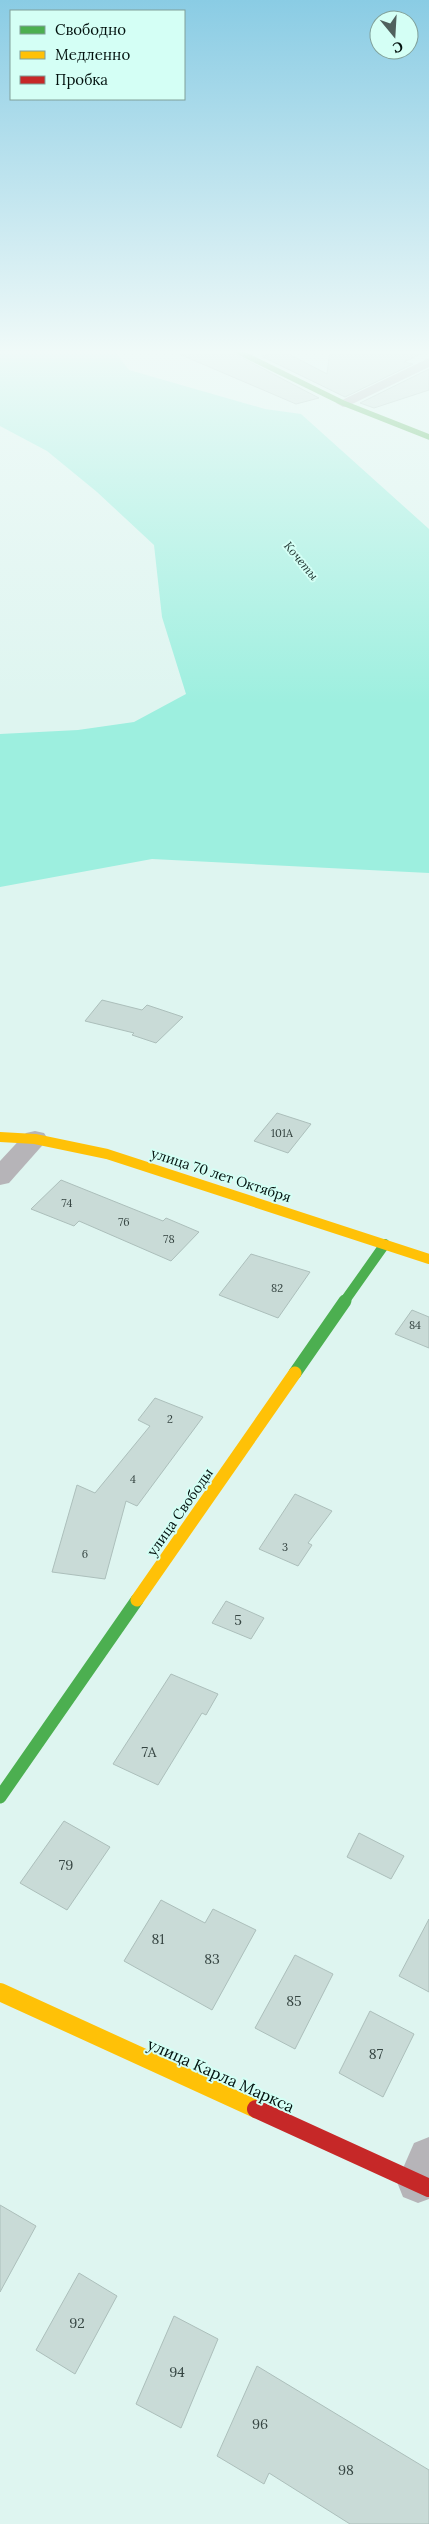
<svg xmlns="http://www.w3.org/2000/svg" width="429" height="2524" font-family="Lora,serif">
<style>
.water{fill:#9defdf}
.building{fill:#c9dbd7;stroke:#acbfbb}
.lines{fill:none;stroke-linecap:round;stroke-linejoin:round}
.street{fill:#b6b4b8;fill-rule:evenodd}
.fast-far2{stroke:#4caf50;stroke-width:5.5}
.fast-far1{stroke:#4caf50;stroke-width:10}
.fast{stroke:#4caf50;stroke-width:13}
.slow-far2{stroke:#ffc107;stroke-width:10}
.slow-far1{stroke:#ffc107;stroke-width:13}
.slow{stroke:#ffc107;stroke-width:18}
.jam{stroke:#c62828;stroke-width:18}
.labels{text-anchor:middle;stroke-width:4;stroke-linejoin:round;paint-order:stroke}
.number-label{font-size:11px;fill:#364542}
.far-water-label{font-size:12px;font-style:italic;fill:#1a2e2a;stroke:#d4fff5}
.street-label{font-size:14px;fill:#03120f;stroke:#d4fff5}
.near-number-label{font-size:14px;fill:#364542}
.near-street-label{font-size:16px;fill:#03120f;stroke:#d4fff5}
</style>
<rect width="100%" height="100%" fill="#def5f0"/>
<path class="water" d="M0,351H114L129,370L265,409L301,414L429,529V873L152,859L0,887V734L78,730L134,722L186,694L162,617L154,545L97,492L47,451L0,426Z"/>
<g class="building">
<path d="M172,351H229L319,398L296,404Z"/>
<path d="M330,351H427L404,362L413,364L345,397L261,356L285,352L327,374Z"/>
<path d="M429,369V390L374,408L360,403Z"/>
<path d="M102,1000L142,1010L147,1005L183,1017L156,1043L132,1035L134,1033L85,1021Z"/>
<path d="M277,1113L311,1124L288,1153L254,1141Z"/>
<path d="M61,1180L163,1221L166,1218L199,1232L171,1261L79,1221L74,1226L31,1209Z"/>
<path d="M251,1254L310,1272L278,1318L219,1295Z"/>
<path d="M412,1310L429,1317V1348L395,1334Z"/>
<path d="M155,1398L203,1417L137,1506L126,1501L105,1579L52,1572L77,1485L95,1493L150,1426L138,1420Z"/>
<path d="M295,1494L332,1511L308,1543L312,1545L298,1566L259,1549Z"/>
<path d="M226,1601L264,1618L251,1639L212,1623Z"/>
<path d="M171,1674L218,1694L206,1715L202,1713L158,1785L113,1764Z"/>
<path d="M64,1821L110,1847L67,1910L20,1883Z"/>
<path d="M359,1833L404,1856L391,1879L347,1857Z"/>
<path d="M161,1900L205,1923L213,1909L256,1930L212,2010L124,1961Z"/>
<path d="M429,1919V1992L399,1976Z"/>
<path d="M295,1955L333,1974L295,2049L255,2028Z"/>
<path d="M370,2011L414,2034L383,2097L339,2073Z"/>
<path d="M0,2205L36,2226L0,2292Z"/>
<path d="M79,2273L117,2296L75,2374L36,2350Z"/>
<path d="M174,2316L218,2339L181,2428L136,2404Z"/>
<path d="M257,2366L429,2470V2524H350L269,2473L264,2484L217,2456Z"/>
</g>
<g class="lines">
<g class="street">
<path d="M429,358V367L348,406L343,407L336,403Z"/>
<path d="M35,1131L44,1133L48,1139L9,1183L0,1185V1161L26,1133Z"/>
<path d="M429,2137V2199L418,2203L403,2197L397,2182L414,2143Z"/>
</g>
<path class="fast-far2" d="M237,351L343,403L429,437"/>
<path class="fast-far1" d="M344,1302L385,1244"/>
<g class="fast">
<path d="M295,1373L345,1301"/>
<path d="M0,1797L137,1600"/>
</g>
<path class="slow-far2" d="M0,1137L35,1139L107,1154L429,1259"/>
<path class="slow-far1" d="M137,1600L295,1373"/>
<path class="slow" d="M0,1992L256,2109"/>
<path class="jam" d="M256,2109L429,2188"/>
</g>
<linearGradient id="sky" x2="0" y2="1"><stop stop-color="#8acce4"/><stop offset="0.5" stop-color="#f0faf8"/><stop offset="1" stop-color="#f0faf8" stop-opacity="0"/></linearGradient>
<rect width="429" height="704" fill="url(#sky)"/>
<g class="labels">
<g class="number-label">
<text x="282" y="1137">101А</text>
<text x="67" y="1207">74</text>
<text x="124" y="1226">76</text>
<text x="169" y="1243">78</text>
<text x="277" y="1292">82</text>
<text x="415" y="1329">84</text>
<text x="170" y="1423">2</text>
<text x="133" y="1483">4</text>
<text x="285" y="1551">3</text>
<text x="85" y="1558">6</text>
</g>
<g class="far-water-label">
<text transform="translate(301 561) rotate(50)" y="4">Кочеты</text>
</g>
<g class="street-label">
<text transform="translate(221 1175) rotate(18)" y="5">улица 70 лет Октября</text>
<text transform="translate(180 1512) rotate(-55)" y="5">улица Свободы</text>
</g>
<g class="near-number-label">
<text x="238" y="1625">5</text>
<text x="149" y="1757">7А</text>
<text x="66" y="1870">79</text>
<text x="158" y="1944">81</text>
<text x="212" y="1964">83</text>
<text x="294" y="2006">85</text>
<text x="376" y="2059">87</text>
<text x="77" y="2328">92</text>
<text x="177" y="2377">94</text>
<text x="260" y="2429">96</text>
<text x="346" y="2475">98</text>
</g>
<g class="near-street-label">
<text transform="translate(221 2075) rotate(24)" y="6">улица Карла Маркса</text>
</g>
</g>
<rect x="10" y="10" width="175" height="90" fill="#d4fff5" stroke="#80a099"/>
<rect x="20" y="26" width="25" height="8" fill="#4caf50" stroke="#80a099"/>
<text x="55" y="35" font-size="15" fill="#03120f">Свободно</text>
<rect x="20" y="51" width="25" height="8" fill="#ffc107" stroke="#80a099"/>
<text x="55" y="60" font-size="15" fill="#03120f">Медленно</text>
<rect x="20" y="76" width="25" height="8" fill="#c62828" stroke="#80a099"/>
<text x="55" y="85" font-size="15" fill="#03120f">Пробка</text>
<g transform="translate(394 35) rotate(162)"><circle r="24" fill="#d4fff5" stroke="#80a099"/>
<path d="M0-4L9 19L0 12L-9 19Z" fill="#50615e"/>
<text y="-8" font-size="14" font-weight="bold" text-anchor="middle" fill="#03120f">С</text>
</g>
</svg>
